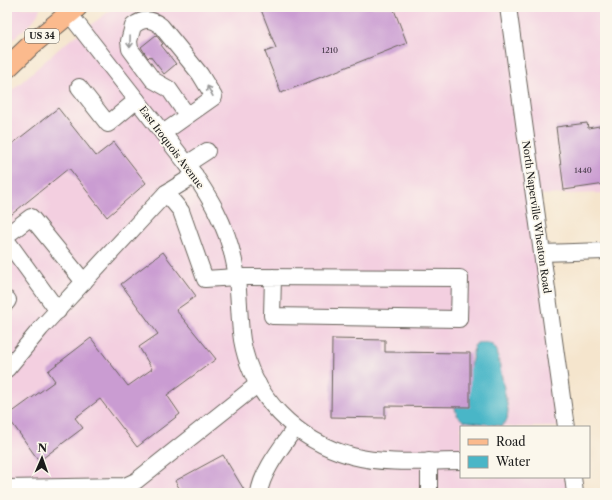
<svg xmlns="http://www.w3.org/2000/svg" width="612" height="500" font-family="'Libre Caslon Text',serif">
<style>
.built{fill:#f3cfe0}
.water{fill:#4ab6c7;stroke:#336972}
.building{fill:#ca9cd2}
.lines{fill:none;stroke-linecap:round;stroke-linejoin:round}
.minor-casing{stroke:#68625a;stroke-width:18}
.major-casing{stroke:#68625a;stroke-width:22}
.minor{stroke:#fff;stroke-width:16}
.major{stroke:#fbba8d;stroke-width:20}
.oneway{stroke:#999}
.labels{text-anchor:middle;stroke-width:3.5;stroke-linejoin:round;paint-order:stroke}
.number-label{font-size:8px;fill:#483c4a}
.shield{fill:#fbf7ec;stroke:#5f5e5a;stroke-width:1}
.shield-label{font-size:9px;font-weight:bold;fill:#1c1c1c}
.street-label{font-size:10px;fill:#1c1c1c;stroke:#fbf7ec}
</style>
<rect width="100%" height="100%" fill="#fbf7ec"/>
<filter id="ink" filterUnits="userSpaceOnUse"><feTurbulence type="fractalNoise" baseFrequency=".025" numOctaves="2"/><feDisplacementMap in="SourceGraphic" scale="8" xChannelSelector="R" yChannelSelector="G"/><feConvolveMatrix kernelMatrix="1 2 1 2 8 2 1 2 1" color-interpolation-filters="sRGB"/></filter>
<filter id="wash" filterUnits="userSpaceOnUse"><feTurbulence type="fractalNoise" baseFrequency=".012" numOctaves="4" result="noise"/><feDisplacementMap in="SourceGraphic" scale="16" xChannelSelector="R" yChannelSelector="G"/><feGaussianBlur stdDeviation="0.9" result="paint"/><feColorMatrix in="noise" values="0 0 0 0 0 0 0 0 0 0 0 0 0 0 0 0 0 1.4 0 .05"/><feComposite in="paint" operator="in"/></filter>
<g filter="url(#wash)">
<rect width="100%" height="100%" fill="#f5e5cd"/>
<g class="built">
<path d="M7,7L40,8L38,14L33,21L7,44Z"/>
<path d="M115,7H605V193L534,195L566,427H461V477H573L575,493H7V95L62,46Z"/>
</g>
<path class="water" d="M477,343C487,343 491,341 497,351L508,410L507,420L502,426L463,421L457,415L455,408L472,360L474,346Z"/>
<g id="blocks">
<g class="building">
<path d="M260,7H393L407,43L281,93L265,52L276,48Z"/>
<path d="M156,35L163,44L161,45L176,64L164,74L150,56L148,58L141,47Z"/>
<path d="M58,108L96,156L114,142L146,183L107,217L69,168L7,218V148Z"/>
<path d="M587,123L588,128L605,125V184L564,190L556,127Z"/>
<path d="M163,252L196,296L176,310L216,359L167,395L180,414L137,447L100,399L75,418L83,428L39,461L7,416L55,381L48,371L91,338L128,386L152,369L139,347L158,334L121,284Z"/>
<path d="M332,339L385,340V352L470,353V407L385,406V418L331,417Z"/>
<path d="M223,455L246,493H182L175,481Z"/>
</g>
</g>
</g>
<g filter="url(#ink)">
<use href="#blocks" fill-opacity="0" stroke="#68625a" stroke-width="1"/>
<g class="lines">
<defs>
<g id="minor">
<path d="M64,7L187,164C209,196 226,223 234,261C240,287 238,314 242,340C252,397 297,441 352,456C386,465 427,461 461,461"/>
<path d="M508,7L566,427"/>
<path d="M79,87L108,124L137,100"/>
<path d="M163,133L214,97L200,74L161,26C151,18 143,18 133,26L129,41L130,49L153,80L169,89L187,115"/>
<path d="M187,164L207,151"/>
<path d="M166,193L181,211L205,279L236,277L460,278L459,319L272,316L273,277"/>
<path d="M7,235L31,217L84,282"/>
<path d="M7,241L58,311"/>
<path d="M542,253L605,251"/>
<path d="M7,302L8,300"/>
<path d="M7,369L41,328L166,193L195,175"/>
<path d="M429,461V493"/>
<path d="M573,477L575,493"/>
<path d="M7,488L125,486L136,481L258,384"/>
<path d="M259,493C262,471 282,447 295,428"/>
</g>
<path id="major" d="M7,68L31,45L77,7"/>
</defs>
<use href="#minor" class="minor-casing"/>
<use href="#major" class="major-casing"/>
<use href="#minor" class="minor"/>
<use href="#major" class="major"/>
</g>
<defs><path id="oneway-shaft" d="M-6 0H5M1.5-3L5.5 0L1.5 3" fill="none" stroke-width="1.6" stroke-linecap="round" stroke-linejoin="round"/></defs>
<g class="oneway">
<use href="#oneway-shaft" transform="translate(130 42) rotate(91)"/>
<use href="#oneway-shaft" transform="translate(210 91) rotate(-119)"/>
</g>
</g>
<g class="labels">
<g class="number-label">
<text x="330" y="53">1210</text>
<text x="583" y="173">1440</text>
</g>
<rect class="shield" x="25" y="29" width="34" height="14" rx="3"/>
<g class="shield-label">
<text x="42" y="39">US 34</text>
</g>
<g class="street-label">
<text transform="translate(172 147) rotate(53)" y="4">East Iroquois Avenue</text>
<text transform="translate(537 217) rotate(82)" y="4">North Naperville Wheaton Road</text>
</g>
</g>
<rect width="612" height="500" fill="none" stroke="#fbf7ec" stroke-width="24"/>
<rect x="460" y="426" width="130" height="52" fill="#fbf7ec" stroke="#a29f99"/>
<rect x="468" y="439" width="20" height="6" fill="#fbba8d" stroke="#a29f99"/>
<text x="496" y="446" font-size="12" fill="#1c1c1c">Road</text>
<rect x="468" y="456" width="20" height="12" fill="#4ab6c7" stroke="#a29f99"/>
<text x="496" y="466" font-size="12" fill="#1c1c1c">Water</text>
<g transform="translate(42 458) rotate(2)" stroke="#fbf7ec" stroke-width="3" paint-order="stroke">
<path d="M0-3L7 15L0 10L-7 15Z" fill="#1c1c1c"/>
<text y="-6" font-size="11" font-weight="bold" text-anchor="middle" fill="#1c1c1c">N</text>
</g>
</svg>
